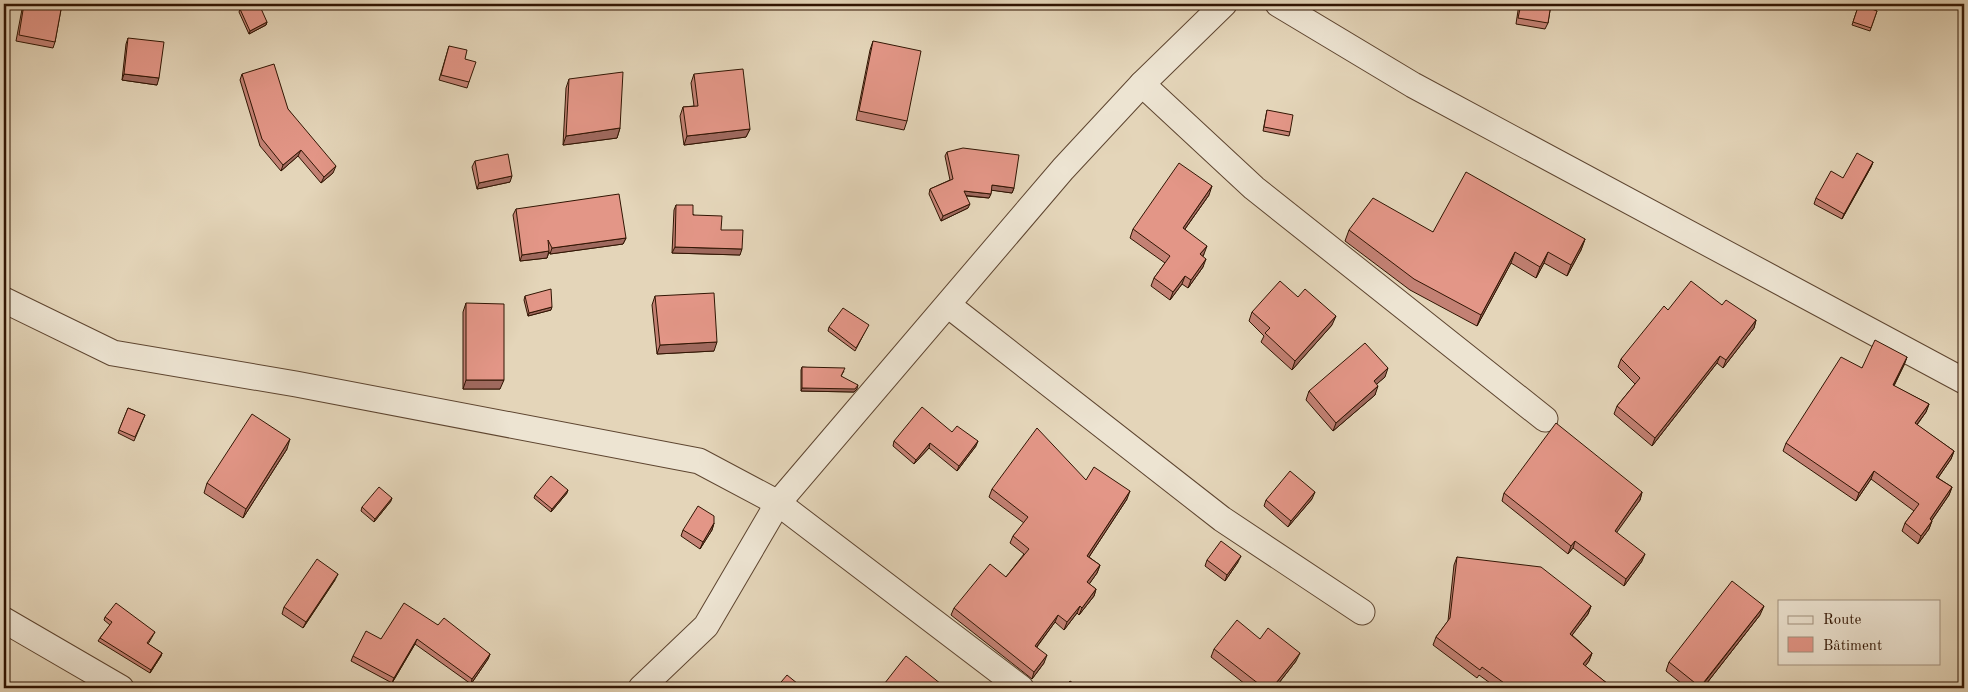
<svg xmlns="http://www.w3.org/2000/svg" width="1968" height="692" font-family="'Old Standard TT',serif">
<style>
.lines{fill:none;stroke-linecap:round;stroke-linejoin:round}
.minor-casing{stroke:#5e4530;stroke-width:27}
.minor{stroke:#ede4d2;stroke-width:25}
.wall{fill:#c38174;stroke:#311503}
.shaded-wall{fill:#9f695e;stroke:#311503}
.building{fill:#e39687;stroke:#311503}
</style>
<rect width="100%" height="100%" fill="#e4d5b9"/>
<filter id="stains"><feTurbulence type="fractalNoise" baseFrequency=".004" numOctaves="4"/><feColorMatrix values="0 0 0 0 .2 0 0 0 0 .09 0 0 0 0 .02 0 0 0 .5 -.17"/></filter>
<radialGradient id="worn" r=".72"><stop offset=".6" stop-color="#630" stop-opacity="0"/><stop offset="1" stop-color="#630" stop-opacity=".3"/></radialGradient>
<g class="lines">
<defs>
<g id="minor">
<path d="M1278,4L1413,85L1964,381"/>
<path d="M1142,84L1254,188L1545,419"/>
<path d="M4,300L113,353L296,384L699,461L778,503L1021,688"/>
<path d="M948,305L1222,519L1362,612"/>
<path d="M4,620L121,688"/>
<path d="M641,688L706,626L778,503L1063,169L1142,84L1224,4"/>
</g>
</defs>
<use href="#minor" class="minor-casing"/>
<use href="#minor" class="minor"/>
</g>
<g class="wall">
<path d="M23,4H62L55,42L53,48L16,41Z"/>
<path d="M1519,4H1551L1548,23L1545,29L1516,24Z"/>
<path d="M1859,4L1877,11L1870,31L1852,25Z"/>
<path d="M240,9L267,22L266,25L249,34L239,12Z"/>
<path d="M128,38L157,85L122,80L126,44Z"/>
<path d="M873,41L907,121L904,130L856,120L870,50Z"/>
<path d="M449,46L465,59L469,82L467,88L439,80Z"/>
<path d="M242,74L288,109L333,173L321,183L298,156L281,171L260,146L240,80Z"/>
<path d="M694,74L750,129L746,137L684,145L680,116L683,107L694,106L691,83Z"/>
<path d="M569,79L620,128L617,138L563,145L566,88Z"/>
<path d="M1267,110L1290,132L1289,136L1263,131Z"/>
<path d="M947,152L1014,188L1012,193L992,190L989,198L966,196L968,208L941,221L929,194L930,189L950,180L945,156Z"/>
<path d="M475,161L510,182L477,189L472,167Z"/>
<path d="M1873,162L1871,167L1842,219L1814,204L1816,198L1843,178Z"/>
<path d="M1209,195L1185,229L1204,254L1203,256V267L1188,288L1182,284L1170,300L1151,286L1154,278L1165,263L1130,238L1133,229Z"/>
<path d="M676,205L721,230L740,255L672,253L674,210Z"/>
<path d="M516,209L626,238L623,244L550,254L549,252L547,258L520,261L513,215Z"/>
<path d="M1349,230L1433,232L1585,239L1581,250L1567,276L1544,263L1536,278L1511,263L1477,326L1410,290L1345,241Z"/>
<path d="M525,296L551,310L528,316L524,300Z"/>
<path d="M655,296L714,351L657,354L652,305Z"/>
<path d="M1298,297L1332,325L1292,370L1261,342L1264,336L1249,321L1252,312Z"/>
<path d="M466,303L500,389H463V312Z"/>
<path d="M1722,305L1756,320L1754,328L1723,368L1717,363L1652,446L1614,414L1617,406L1635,384L1618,367L1621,359L1668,310Z"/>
<path d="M829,327L867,328L855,351L828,331Z"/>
<path d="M1907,357L1904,365L1894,386L1929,404L1926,412L1917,425L1954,451L1951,459L1938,478L1952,487L1949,495L1932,520L1929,529L1918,544L1902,531L1905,523L1914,511L1871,479L1856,501L1783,451L1786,443L1862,368Z"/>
<path d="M802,367L844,371L841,376L857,389L854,392L801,391V370Z"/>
<path d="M1385,377L1376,384L1375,395L1333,431L1306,400L1309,391Z"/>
<path d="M128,408L145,415L134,441L118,433Z"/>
<path d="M952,432L976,446L957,471L929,448L914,464L893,446L894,441Z"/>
<path d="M287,449L243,518L204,493L207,483Z"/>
<path d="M1086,480L1127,499L1089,557L1100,565L1097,573L1089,584L1096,589L1094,596L1079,615L1077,613L1064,630L1055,622L1037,647L1044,663L1032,679L951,615L954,608L1006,577L1024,554L1010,543L1013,536L1024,523L989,497L992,489Z"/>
<path d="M1642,492L1640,500L1616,532L1642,561L1624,586L1573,548L1568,554L1502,501L1504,493Z"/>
<path d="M567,493L551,512L534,498L535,495Z"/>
<path d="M1312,499L1288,527L1264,506L1266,500Z"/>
<path d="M391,501L374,522L361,511L362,507Z"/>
<path d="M714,523L712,530L700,549L681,536L683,530Z"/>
<path d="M1457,557L1591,606L1588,614L1572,635L1592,653L1589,661L1585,666L1613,688H1497L1479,675L1477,678L1433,645L1436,637L1448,621L1454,565Z"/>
<path d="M1207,560L1238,562L1225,581L1205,566Z"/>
<path d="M335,580L303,628L282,614L284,607Z"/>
<path d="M1760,615L1703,688H1687L1666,671L1669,662Z"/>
<path d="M105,617L155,632L148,644L162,653L161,656L150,673L98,641L100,638L110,625L104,620Z"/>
<path d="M438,625L490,654L488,659L471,684L415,644L392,683L351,661L353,656L381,639Z"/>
<path d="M1260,639L1296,661L1275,688H1250L1211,657L1214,649Z"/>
</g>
<g class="shaded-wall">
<path d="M320,4H326L317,8L318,5Z"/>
<path d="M267,22L266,25L249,34L250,31Z"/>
<path d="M124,74L159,78L157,85L122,80Z"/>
<path d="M620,128L617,138L563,145L566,136Z"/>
<path d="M750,129L746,137L684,145L687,136Z"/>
<path d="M301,150L298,156L281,171L283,165Z"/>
<path d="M1873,162L1871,167L1842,219L1844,214Z"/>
<path d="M336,166L333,173L321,183L324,177Z"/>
<path d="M512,176L510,182L477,189L479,183Z"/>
<path d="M992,185L1014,188L1012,193L990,190Z"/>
<path d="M1212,186L1209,195L1180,236L1183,228Z"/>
<path d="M964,191L991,194L989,198L962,195Z"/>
<path d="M970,204L968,208L941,221L943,216Z"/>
<path d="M626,238L623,244L550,254L552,248Z"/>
<path d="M1585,239L1581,250L1567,276L1571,265Z"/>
<path d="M1207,246L1204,254L1198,263L1200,254Z"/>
<path d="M675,247L742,249L740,255L672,253Z"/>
<path d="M549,251L547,258L520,261L522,255Z"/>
<path d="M1515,252L1511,263L1477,326L1481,315Z"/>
<path d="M1548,252L1544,263L1536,278L1540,267Z"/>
<path d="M1206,259L1203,267L1188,288L1191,280Z"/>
<path d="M1185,276L1182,284L1170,300L1173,292Z"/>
<path d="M552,307L551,310L528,316L529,313Z"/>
<path d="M1336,316L1332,325L1292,370L1295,361Z"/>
<path d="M1756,320L1754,328L1723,368L1726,360Z"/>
<path d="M717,342L714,351L657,354L660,345Z"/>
<path d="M1720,356L1717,363L1652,446L1655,438Z"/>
<path d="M1907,357L1904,365L1890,393L1893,385Z"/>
<path d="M1388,368L1385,377L1370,390L1374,381Z"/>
<path d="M466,380H504L500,389H463Z"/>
<path d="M858,385L857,389L854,392L801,391L802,388Z"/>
<path d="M1378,386L1375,395L1333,431L1336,423Z"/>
<path d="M1929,404L1926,412L1912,431L1915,423Z"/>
<path d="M290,439L287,449L243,518L246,509Z"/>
<path d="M978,441L976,446L957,471L959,466Z"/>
<path d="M930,443L929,448L914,464L916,460Z"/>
<path d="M1954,451L1951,459L1933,485L1936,477Z"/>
<path d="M1874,471L1871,479L1856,501L1859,493Z"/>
<path d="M1952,487L1949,495L1927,527L1930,519Z"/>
<path d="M568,490L567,493L551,512L552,509Z"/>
<path d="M1130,491L1127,499L1085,563L1087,556Z"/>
<path d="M1315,492L1312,499L1288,527L1291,521Z"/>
<path d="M1642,492L1640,500L1612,539L1615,531Z"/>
<path d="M392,498L391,501L374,522L375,519Z"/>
<path d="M1932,521L1929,529L1918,544L1921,536Z"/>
<path d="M714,523L712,530L700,549L703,542Z"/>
<path d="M1575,541L1573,548L1568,554L1571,546Z"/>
<path d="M1645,554L1642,561L1624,586L1626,579Z"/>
<path d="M1241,556L1238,562L1225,581L1227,575Z"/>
<path d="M1100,565L1097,573L1085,590L1087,582Z"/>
<path d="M338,574L335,580L303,628L306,622Z"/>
<path d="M1096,589L1094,596L1079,615L1082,608Z"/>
<path d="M1080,606L1077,613L1064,630L1067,622Z"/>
<path d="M1591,606L1588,614L1567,642L1570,634Z"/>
<path d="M1764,606L1760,615L1703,688H1700Z"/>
<path d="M1058,615L1055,622L1032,653L1035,646Z"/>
<path d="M417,639L415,644L392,683L394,678Z"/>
<path d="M162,653L161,656L150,673L151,670Z"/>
<path d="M1300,653L1296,661L1275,688H1272Z"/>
<path d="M1592,653L1589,661L1580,673L1583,664Z"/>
<path d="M490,654L488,659L471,684L472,679Z"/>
<path d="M1047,655L1044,663L1032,679L1034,672Z"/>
</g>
<g class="building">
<path d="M24,4H62L55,42L19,35Z"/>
<path d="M252,4H259L267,22L250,31L240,9Z"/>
<path d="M1521,4H1551L1548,23L1518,18Z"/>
<path d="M1859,4L1877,11L1871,28L1853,22Z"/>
<path d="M128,38L164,42L159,78L124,74Z"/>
<path d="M873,41L921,51L907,121L859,111Z"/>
<path d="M449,46L467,50L465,59L476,62L469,82L441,75Z"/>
<path d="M274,64L288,109L336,166L324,177L301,150L283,165L262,139L242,74Z"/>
<path d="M743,69L750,129L687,136L683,107L698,106L694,74Z"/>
<path d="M623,72L620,128L566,136L569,79Z"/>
<path d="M1267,110L1293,115L1290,132L1264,127Z"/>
<path d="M963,148L1019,155L1014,188L992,185L991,194L964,191L970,204L943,216L930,189L953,179L947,152Z"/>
<path d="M1857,153L1873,162L1844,214L1816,198L1831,171L1843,178Z"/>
<path d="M508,154L512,176L479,183L475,161Z"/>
<path d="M1179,163L1212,186L1183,228L1207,246L1200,254L1206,259L1191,280L1185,276L1173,292L1154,278L1170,256L1133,229Z"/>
<path d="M1466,172L1585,239L1571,265L1548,252L1540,267L1515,252L1481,315L1414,279L1349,230L1373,198L1433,232Z"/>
<path d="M619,194L626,238L552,248L548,240L549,251L522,255L516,209Z"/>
<path d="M676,205H693V215L722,216L721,230H743L742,249L675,247Z"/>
<path d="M1280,281L1298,297L1305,289L1336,316L1295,361L1265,333L1270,328L1252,312Z"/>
<path d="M1691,281L1722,305L1726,300L1756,320L1726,360L1720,356L1655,438L1617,406L1640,378L1621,359L1664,306L1668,310Z"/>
<path d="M551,289L552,307L529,313L525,296Z"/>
<path d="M714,293L717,342L660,345L655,296Z"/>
<path d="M466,303L504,304V380H466Z"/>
<path d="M843,308L869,325L856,348L829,327Z"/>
<path d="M1875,340L1907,357L1893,385L1929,404L1915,423L1954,451L1936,477L1952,487L1930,519L1932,521L1921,536L1905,523L1919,504L1874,471L1859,493L1786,443L1841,357L1862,368Z"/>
<path d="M1365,343L1388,368L1374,381L1378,386L1336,423L1309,391Z"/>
<path d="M802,367L845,368L841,376L858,385L855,389L802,388Z"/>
<path d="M922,407L952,432L957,426L978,441L959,466L930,443L916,460L894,441Z"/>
<path d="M128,408L145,415L135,437L119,430Z"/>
<path d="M252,414L290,439L246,509L207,483Z"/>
<path d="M1556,423L1642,492L1615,531L1645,554L1626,579L1575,541L1571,546L1504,493Z"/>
<path d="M1037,428L1086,480L1094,467L1130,491L1087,556L1100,565L1087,582L1096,589L1082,608L1080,606L1067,622L1058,615L1035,646L1047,655L1034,672L954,608L990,564L1006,577L1029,549L1013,536L1028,517L992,489Z"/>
<path d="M1290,471L1315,492L1291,521L1266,500Z"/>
<path d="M551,476L568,490L552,509L535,495Z"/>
<path d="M379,487L392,498L375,519L362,507Z"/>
<path d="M698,506L714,516V523L703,542L683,530Z"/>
<path d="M1221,541L1241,556L1227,575L1207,560Z"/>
<path d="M1457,557L1541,567L1591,606L1570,634L1592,653L1583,664L1613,688H1511L1482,667L1480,670L1436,637L1450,618Z"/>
<path d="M317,559L338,574L306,622L284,607Z"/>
<path d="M1732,581L1764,606L1700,687L1669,662Z"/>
<path d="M116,603L155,632L147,643L162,653L151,670L100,638L112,622L105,617Z"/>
<path d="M404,603L438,625L444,618L490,654L472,679L417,639L394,678L353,656L366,631L381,639Z"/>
<path d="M1237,620L1260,639L1268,628L1300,653L1272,688H1264L1214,649Z"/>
<path d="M906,656L946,688H881Z"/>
<path d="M787,675L803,688H776Z"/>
<path d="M1070,681L1080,688H1064Z"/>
</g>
<rect width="1968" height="692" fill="none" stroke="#e4d5b9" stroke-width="20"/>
<rect x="5" y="5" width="1958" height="682" fill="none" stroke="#311503" stroke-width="2.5"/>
<rect x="10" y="10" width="1948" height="672" fill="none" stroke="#311503"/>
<rect x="1778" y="600" width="162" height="65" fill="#ede4d2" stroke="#a2917f"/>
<rect x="1788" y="616" width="25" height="8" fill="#ede4d2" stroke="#a2917f"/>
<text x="1823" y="624" font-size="15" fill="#311503">Route</text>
<rect x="1788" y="637" width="25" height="15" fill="#e39687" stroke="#a2917f"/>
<text x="1823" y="650" font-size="15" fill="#311503">Bâtiment</text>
<rect width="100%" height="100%" filter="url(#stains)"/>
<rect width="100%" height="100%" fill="url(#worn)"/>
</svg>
